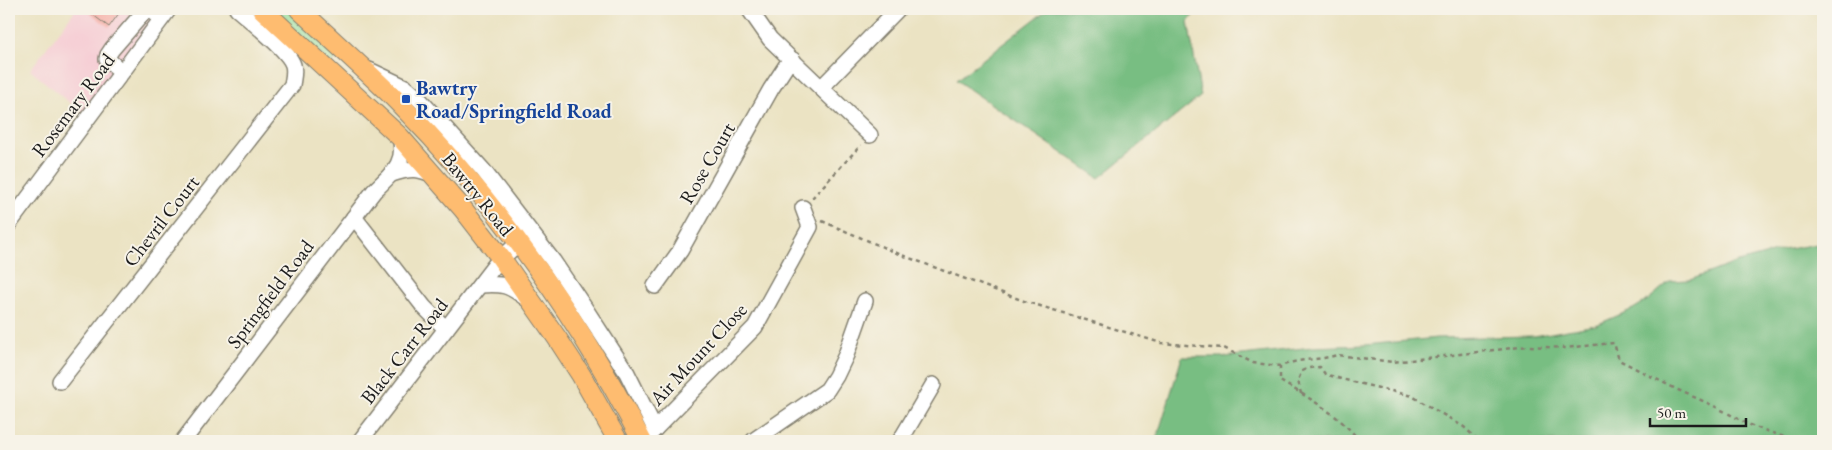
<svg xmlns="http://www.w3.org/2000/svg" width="1832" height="450" font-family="'EB Garamond',serif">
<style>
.built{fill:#f6cfd5}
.green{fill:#95df9a;stroke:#587e5b}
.forest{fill:#78be82;stroke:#4a6d4f}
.building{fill:#f6ada6}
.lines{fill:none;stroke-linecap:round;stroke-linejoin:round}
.minor-casing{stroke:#848070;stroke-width:18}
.major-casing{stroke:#848070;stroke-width:21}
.path{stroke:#848070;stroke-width:2.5;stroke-dasharray:4 4;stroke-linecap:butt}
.minor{stroke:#fff;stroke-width:15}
.major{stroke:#febc70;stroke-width:19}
.transit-dot{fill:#1a4fb4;stroke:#f7f3e8;stroke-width:2}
.labels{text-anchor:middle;stroke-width:4;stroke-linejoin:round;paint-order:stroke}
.transit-label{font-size:20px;font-weight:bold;fill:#164399;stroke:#f7f3e8;text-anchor:start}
.street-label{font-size:20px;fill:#1c1c1c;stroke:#f7f3e8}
</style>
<rect width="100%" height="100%" fill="#f7f3e8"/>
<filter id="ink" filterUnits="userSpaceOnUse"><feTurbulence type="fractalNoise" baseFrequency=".02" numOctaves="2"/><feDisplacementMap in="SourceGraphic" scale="10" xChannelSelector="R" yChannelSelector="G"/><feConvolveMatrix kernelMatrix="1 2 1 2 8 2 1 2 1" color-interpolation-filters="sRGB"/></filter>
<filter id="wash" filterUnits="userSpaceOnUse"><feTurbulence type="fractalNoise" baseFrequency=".0096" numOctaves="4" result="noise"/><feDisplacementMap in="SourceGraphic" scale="20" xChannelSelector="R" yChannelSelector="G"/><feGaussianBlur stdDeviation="1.12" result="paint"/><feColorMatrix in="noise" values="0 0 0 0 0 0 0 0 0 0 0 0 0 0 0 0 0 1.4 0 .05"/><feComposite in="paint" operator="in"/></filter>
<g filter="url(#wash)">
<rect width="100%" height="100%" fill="#ebe3c3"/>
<path class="built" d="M76,9H169L88,118L30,70Z"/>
<path class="green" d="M270,9H286L338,56L331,64Z"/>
<g class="forest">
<path d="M1048,9H1198L1188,22L1201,96L1099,178L956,80Z"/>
<path d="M1823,243V441H1156L1182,357H1224L1313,347L1365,345L1437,338L1534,336L1596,325L1633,309L1648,300L1670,281L1690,280L1735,263L1783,250Z"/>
</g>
<g id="blocks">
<path class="building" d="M85,9H122L109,27Z"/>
</g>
</g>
<g filter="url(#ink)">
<use href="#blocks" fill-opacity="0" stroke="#848070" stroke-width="1"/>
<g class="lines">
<defs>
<g id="minor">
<path d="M749,9L770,39L870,135"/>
<path d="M369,70L405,87L420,100L483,170L553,261L584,307L627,373L655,429"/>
<path d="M122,72L107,59L108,55L112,49L144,12L152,11L162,18"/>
<path d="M821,88L898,9"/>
<path d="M392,174C410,168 417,168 434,175"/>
<path d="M354,217L424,307L446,329"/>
<path d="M9,224L169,9"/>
<path d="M480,285C503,283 509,285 527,299"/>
<path d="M655,286L680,251L771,89L786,66L793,60"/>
<path d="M60,381L292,85C293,78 295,72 293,65C289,51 250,20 237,9"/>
<path d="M649,435L755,327L810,227L803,208"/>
<path d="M183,441L374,191C391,174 407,164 400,137"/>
<path d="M360,441L495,265L518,243"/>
<path d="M753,441L827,390L836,376L846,355L865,301"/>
<path d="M900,441L933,385"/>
</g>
<g id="major">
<path d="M262,9L400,137L463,209L501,258L557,338L581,375L618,441"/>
<path d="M299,9C332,40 366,70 398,102C496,201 578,317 642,441"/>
</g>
</defs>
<use href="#minor" class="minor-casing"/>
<use href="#major" class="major-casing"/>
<g class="path">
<path d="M812,198L861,145"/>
<path d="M822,221L899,254L1024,301L1161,343L1224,348L1253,363L1280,366L1297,361L1324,358L1338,355L1393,362L1529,346L1565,348L1614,343L1619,360L1678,390L1712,405L1752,426L1796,441"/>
<path d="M1280,366V381C1306,396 1342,416 1359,441"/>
<path d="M1301,394L1298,380L1302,371L1309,368L1320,367L1325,374L1341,379L1412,396L1464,427L1479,441"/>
</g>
<use href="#minor" class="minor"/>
<use href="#major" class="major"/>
</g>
</g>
<rect class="transit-dot" x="401" y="94" width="10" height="10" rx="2.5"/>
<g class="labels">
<g class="transit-label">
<text x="416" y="95">Bawtry<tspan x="416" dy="23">Road/Springfield Road</tspan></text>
</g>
<g class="street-label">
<text transform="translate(73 105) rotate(-53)" y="7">Rosemary Road</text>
<text transform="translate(707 163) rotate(-60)" y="7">Rose Court</text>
<text transform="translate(478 194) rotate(51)" y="7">Bawtry Road</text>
<text transform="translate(161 221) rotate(-52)" y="7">Chevril Court</text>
<text transform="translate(270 294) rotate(-53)" y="7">Springfield Road</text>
<text transform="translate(404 351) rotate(-52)" y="7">Black Carr Road</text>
<text transform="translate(698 354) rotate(-47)" y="7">Air Mount Close</text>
</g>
</g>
<rect width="1832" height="450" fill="none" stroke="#f7f3e8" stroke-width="30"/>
<path d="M1650 418v8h96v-8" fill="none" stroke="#1c1c1c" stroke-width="2.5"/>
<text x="1657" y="418" font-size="15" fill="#1c1c1c" stroke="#f7f3e8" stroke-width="4" paint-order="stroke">50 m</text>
</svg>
